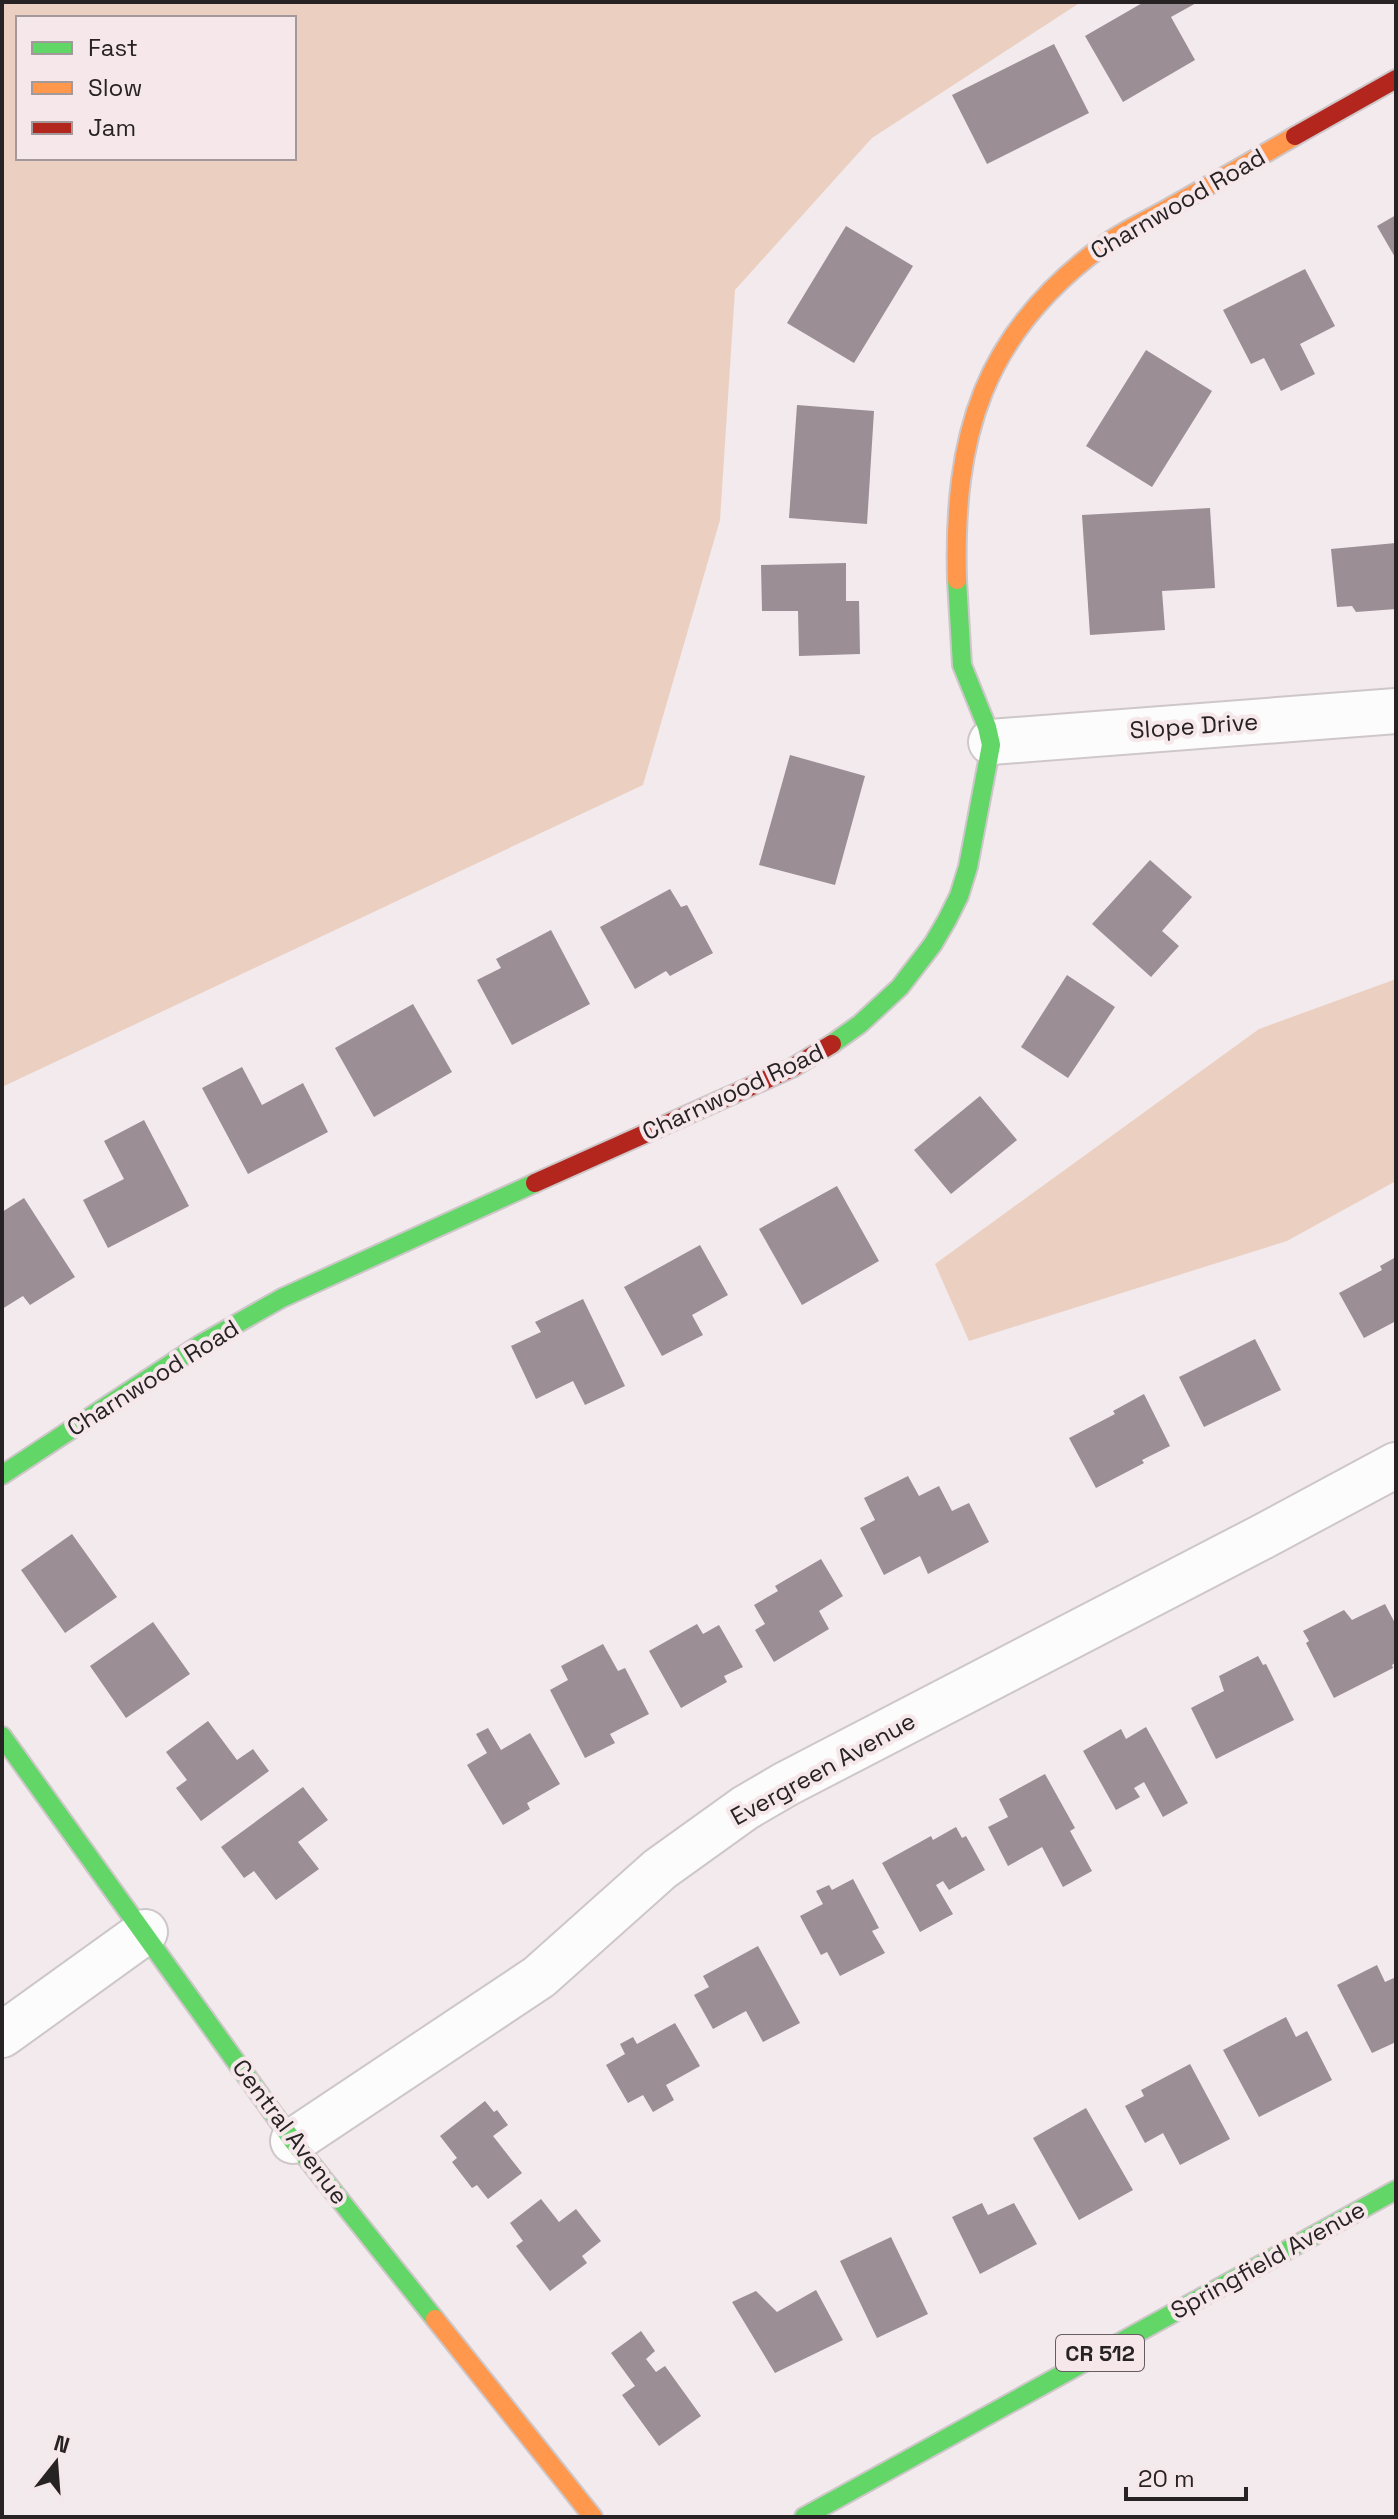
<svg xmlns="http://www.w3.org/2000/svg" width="1398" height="2519" font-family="'Space Grotesk',sans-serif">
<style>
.green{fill:#ebd0c2;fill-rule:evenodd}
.building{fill:#9b8e95}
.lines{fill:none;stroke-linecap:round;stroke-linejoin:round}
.street-casing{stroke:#cec7c9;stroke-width:48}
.fast-casing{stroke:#cec7c9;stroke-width:22}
.slow-casing{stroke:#cec7c9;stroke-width:22}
.jam-casing{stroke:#cec7c9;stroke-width:22}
.street{stroke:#fdfcfc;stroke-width:44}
.fast{stroke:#63d668;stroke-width:18}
.slow{stroke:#ff974d;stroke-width:18}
.jam{stroke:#b3261e;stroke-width:18}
.labels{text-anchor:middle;stroke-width:8;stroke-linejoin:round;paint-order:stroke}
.shield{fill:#f5e7ea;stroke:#655d5f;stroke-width:2}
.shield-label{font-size:22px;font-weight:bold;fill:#272223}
.street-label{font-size:24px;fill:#272223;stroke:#f5e7ea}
</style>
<rect width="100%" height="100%" fill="#f2eaec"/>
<g class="green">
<path d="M2,2H1081L872,138L735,290L720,520L643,785L2,1087ZM18,18H294V158H18Z"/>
<path d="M1396,979V1181L1287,1241L969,1341L935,1264L1259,1029Z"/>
</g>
<g class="building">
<path d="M1144,2H1198L1171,17L1195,60L1123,102L1085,36Z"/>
<path d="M1054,44L1089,113L987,164L952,95Z"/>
<path d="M1396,215V259L1377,226Z"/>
<path d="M846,226L913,266L854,363L787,323Z"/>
<path d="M1305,269L1335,326L1300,344L1315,374L1281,391L1264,358L1251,364L1223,310Z"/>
<path d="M1146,350L1212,391L1152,487L1086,446Z"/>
<path d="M797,405L874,411L867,524L789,518Z"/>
<path d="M1210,508L1215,588L1162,591L1165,630L1090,635L1082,515Z"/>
<path d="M1396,543V609L1356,612L1352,606L1337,607L1331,549Z"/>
<path d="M846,563V601H859L860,654L799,656L798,611H762L761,565Z"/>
<path d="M790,755L865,776L835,885L759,865Z"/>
<path d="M1150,860L1192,897L1162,931L1179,946L1151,977L1092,924Z"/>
<path d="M670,889L681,907L687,905L713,953L670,976L666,971L635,989L600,927Z"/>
<path d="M551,930L590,1004L512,1045L477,980L501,968L496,959Z"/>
<path d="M1067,975L1115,1007L1068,1078L1021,1047Z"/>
<path d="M413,1004L452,1072L374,1117L335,1048Z"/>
<path d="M242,1067L262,1105L303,1083L328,1132L248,1174L202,1088Z"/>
<path d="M980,1096L1017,1140L951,1194L914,1150Z"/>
<path d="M144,1120L189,1206L108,1248L83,1200L124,1179L104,1141Z"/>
<path d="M837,1186L879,1261L802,1305L759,1229Z"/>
<path d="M24,1198L75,1277L30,1305L23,1296L2,1309V1212Z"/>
<path d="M700,1245L728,1295L692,1315L703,1335L662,1356L624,1287Z"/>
<path d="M1396,1257V1321L1364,1338L1339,1293L1382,1270L1380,1266Z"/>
<path d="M583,1299L625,1386L585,1405L573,1381L536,1399L511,1346L541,1332L535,1322Z"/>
<path d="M1255,1339L1281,1390L1204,1427L1179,1377Z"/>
<path d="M1144,1394L1170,1446L1142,1460L1144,1463L1096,1488L1069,1438L1115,1414L1113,1411Z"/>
<path d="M908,1476L919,1496L939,1486L952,1511L969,1503L989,1542L928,1574L920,1556L884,1575L860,1528L875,1520L864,1498Z"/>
<path d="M72,1534L117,1597L65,1633L21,1570Z"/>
<path d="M821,1559L843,1596L819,1611L829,1629L774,1662L755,1630L765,1624L754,1605L778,1591L775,1586Z"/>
<path d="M1385,1604L1396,1625V1662L1392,1665L1393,1668L1334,1698L1306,1643L1309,1641L1303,1631L1344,1610L1352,1620Z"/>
<path d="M153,1622L190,1674L126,1718L90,1666Z"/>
<path d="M697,1624L703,1634L719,1625L743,1667L724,1676L727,1682L681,1708L649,1651Z"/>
<path d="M603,1644L618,1671L625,1668L649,1714L610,1734L615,1743L585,1758L550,1690L568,1680L561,1666Z"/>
<path d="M1258,1656L1263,1665L1266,1664L1294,1720L1216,1759L1191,1708L1224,1691L1219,1676Z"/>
<path d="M208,1721L237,1760L253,1749L269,1771L201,1821L176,1788L187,1780L166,1752Z"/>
<path d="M1146,1727L1188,1803L1163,1817L1144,1782L1134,1788L1140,1797L1116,1810L1083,1751L1121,1729L1126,1739Z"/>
<path d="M488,1728L501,1750L530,1733L560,1784L527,1803L530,1809L503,1825L467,1765L487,1753L476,1734Z"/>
<path d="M1045,1774L1075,1828L1070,1831L1092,1871L1063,1887L1042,1847L1008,1866L988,1827L1008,1817L999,1799Z"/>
<path d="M303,1787L328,1820L298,1842L319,1869L276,1900L254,1871L244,1878L221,1847Z"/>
<path d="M956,1827L962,1838L966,1836L985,1870L949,1890L943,1881L936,1885L953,1914L920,1932L882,1863L931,1836L933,1840Z"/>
<path d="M853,1879L879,1928L872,1931L885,1953L840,1976L827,1952L821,1955L800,1916L823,1904L816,1891L829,1885L832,1890Z"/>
<path d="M758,1946L800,2023L763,2042L746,2011L713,2029L694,1995L709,1987L703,1976Z"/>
<path d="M1377,1965L1385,1982L1396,1977V2042L1372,2053L1337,1985Z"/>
<path d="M1286,2017L1296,2037L1307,2031L1332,2080L1259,2117L1223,2050Z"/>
<path d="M675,2023L700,2066L666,2085L674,2100L653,2112L643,2095L628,2103L606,2065L625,2054L620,2044L633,2037L637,2044Z"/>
<path d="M1190,2064L1230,2139L1180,2165L1163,2133L1145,2143L1125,2106L1144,2096L1141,2090Z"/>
<path d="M485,2101L494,2112L497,2110L508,2125L493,2136L522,2173L488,2199L477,2185L472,2188L452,2162L457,2158L440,2136Z"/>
<path d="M1086,2108L1133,2190L1079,2220L1033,2138Z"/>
<path d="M541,2199L559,2222L576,2209L601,2241L582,2256L587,2263L550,2291L516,2246L523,2241L510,2223Z"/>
<path d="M982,2203L988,2215L1014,2203L1037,2244L980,2274L952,2217Z"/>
<path d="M891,2237L928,2314L877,2338L840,2261Z"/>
<path d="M816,2290L843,2340L775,2373L732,2302L756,2291L777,2312Z"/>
<path d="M641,2331L655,2351L646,2359L656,2372L665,2366L701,2416L659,2446L622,2395L635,2386L611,2353Z"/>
</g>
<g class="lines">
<defs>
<g id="street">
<path d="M991,742L1396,711"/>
<path d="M2,2035L145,1932"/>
<path d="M293,2141L539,1977L660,1869L745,1808L786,1784L1262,1537L1396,1465"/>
</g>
<g id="fast">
<path d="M832,1044L860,1024L900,987L933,944L947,920L959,896L968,867L991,745L987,727L962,665L957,580"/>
<path d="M2,1475L201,1344L282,1298L535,1183"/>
<path d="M2,1736L293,2141L435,2319"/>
<path d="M804,2517L1396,2190"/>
</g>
<g id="slow">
<path d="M957,580C953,436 982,334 1104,245C1123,231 1146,221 1167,209C1210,185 1252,161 1295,136"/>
<path d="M435,2319L593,2517"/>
</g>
<g id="jam">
<path d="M1295,136L1396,79"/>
<path d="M535,1183L792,1068L832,1044"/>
</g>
</defs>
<use href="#street" class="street-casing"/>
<use href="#fast" class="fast-casing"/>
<use href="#slow" class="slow-casing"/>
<use href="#jam" class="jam-casing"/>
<use href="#street" class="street"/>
<use href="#fast" class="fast"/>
<use href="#slow" class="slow"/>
<use href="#jam" class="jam"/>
</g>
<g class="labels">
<rect class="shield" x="1056" y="2335" width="88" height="36" rx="6"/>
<g class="shield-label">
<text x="1100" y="2361">CR 512</text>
</g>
<g class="street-label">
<text transform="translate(1178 204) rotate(-30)" y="8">Charnwood Road</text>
<text transform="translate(1194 726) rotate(-4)" y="8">Slope Drive</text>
<text transform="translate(733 1092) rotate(-25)" y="8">Charnwood Road</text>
<text transform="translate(153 1378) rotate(-32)" y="8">Charnwood Road</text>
<text transform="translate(823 1769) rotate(-29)" y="8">Evergreen Avenue</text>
<text transform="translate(290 2132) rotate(53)" y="8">Central Avenue</text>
<text transform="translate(1268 2260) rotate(-29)" y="8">Springfield Avenue</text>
</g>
</g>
<rect width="1398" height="2519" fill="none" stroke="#272223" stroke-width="8"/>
<rect x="16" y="16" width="280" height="144" fill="#f5e7ea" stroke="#a3989a" stroke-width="2"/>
<rect x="32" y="42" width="40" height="12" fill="#63d668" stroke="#a3989a" stroke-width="2"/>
<text x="88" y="56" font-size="24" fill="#272223">Fast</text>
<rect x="32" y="82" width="40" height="12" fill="#ff974d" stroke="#a3989a" stroke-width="2"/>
<text x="88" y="96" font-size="24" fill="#272223">Slow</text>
<rect x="32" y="122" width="40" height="12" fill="#b3261e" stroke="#a3989a" stroke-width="2"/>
<text x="88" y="136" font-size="24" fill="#272223">Jam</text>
<g transform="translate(56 2463) rotate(17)" stroke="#f5e7ea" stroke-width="6" paint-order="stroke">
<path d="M0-6L14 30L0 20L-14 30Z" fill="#272223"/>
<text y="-12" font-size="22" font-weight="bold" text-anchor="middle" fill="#272223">N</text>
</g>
<path d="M1126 2487v12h120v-12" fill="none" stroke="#272223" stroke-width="4"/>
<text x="1138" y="2487" font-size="24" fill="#272223" stroke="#f5e7ea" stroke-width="6" paint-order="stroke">20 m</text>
</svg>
